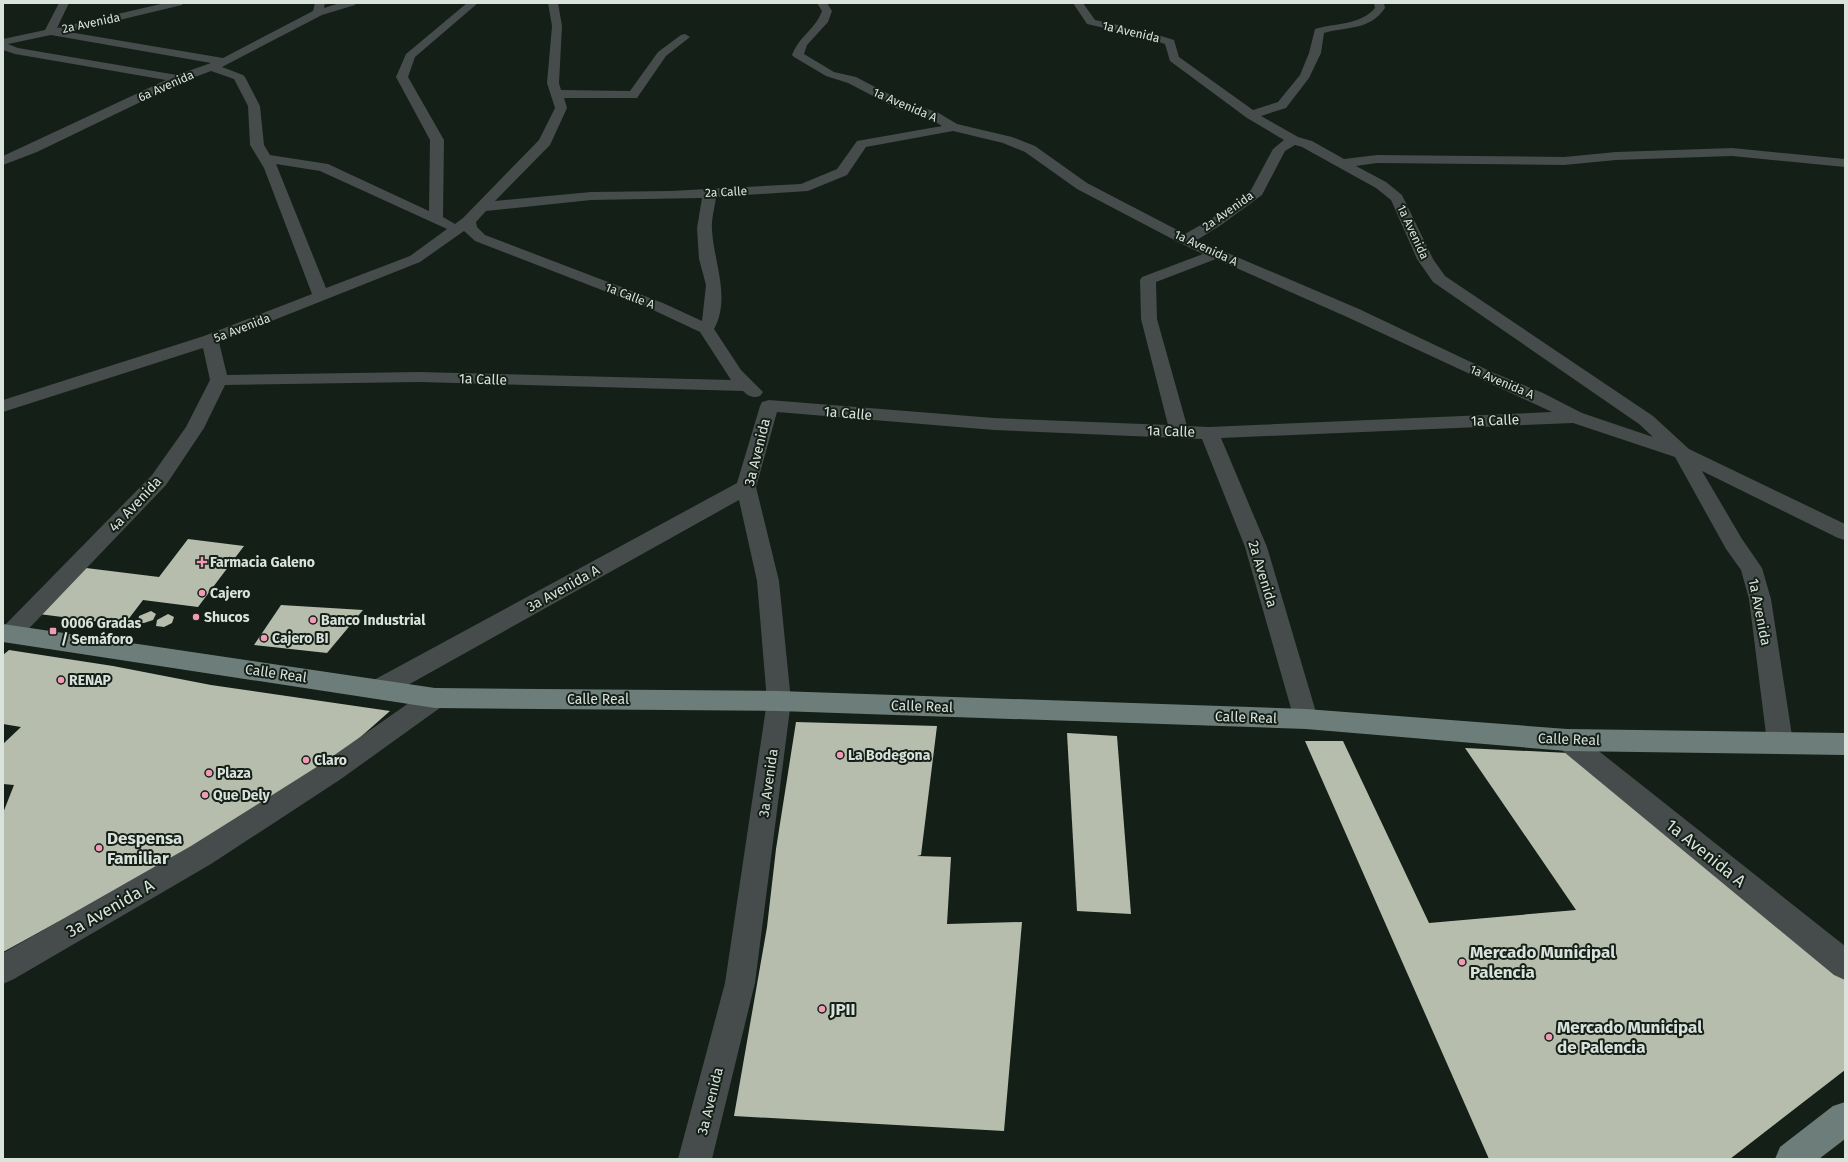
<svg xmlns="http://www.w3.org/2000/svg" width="1848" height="1162" font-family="'Fira Sans',sans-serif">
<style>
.building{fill:#b7bdad}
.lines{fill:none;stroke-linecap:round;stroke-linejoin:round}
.minor{fill:#454c4b;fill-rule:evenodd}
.primary{fill:#6d7d7a;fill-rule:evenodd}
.poi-dot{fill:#f09ab5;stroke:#131f17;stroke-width:1.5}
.labels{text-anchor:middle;stroke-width:4;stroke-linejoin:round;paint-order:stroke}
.far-street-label{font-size:12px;fill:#dae2dc;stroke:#131f17}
.street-label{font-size:14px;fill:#dae2dc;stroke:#131f17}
.poi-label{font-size:14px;font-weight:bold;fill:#dae2dc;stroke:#131f17;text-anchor:start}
.near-poi-label{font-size:17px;font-weight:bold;fill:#dae2dc;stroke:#131f17;text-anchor:start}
.near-street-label{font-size:17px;fill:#dae2dc;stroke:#131f17}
</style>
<rect width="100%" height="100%" fill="#131f17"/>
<g class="building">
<path d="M188,539L244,546L198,607L143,600L124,625L39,614L86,568L159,577Z"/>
<path d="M281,605L363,610L327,653L254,645Z"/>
<path d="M151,611L156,614L153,620L144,623L138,622L139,616Z"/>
<path d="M168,614L174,617L172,623L164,627L156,626L157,620Z"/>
<path d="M9,650L113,666L211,685L390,711L348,748L159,872L56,923L3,952V813L14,785L3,784V744L21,727L3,724V655Z"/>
<path d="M796,722L937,726L921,855L917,856L951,857L947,924L1022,922L1004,1131L734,1116L767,927L776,849Z"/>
<path d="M1067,733L1117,736L1131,914L1077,911Z"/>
<path d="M1305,741H1343L1429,923L1576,910L1465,748L1569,753L1845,980V1070L1730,1159H1489Z"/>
</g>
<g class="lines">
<g class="minor">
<path d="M59,3H69L57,28L165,3H183L182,5L69,32L223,58L313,11L315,3H325L324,8L340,3H356L355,5L322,15L222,67L243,75L245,77L260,106L264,145L270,155L328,164L429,211L430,140L396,77L406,54L467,3H478L415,57L408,77L444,140L443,217L455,224L463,218L539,140L555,108L547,83L552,26L548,3H558L562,26L559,83L561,90L630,91L658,52L681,35L685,34L690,37L666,56L637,98H564L567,108L550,145L495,201L591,192L670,191L801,184L837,169L857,141L942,126L929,118L898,109L848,83L826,76L794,57L792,55C800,35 815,30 822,11L817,3H827L832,11L828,22L807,45L804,54L834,72L856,77L906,103L937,112L957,124L1012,137L1035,146L1087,183L1185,234L1211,219L1251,190L1273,149L1284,140L1247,118L1170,61L1165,44L1140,36L1087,24L1073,3H1083L1095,20L1145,31L1174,40L1179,57L1253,110L1278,102L1300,75L1309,53L1315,29C1335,23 1361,25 1375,8L1374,3H1384L1385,8C1369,31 1348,26 1324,33L1321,53L1309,78L1286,108L1261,116L1298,137L1312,141L1344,159L1377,155L1564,157L1616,152L1732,148L1845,159V167L1732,156L1616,160L1564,165L1377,163L1356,166L1386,182L1402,195L1433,259L1445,276L1653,416L1689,449L1845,524V540L1838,538L1702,471L1742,539L1762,568L1771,599L1793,742L1789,750L1780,753L1771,750L1767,742L1749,599L1741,570L1726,549L1675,457L1573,423L1221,438L1267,547L1318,719L1315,726L1306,729L1297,726L1294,719L1245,547L1202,439L994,430L777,412L756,487L779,581L791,701L755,983L712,1159H678L725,983L767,701L757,581L739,500L390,695L381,698L372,695L369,688L372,681L737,483L760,406L762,402L769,400L994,418L1168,425L1141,319L1140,280L1142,277L1203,254L1180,243L1077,189L1025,152L1003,143L953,131L866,147L847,175L808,191L716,197C715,207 711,220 712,230C714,263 731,298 714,329L741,370L763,392L760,396C753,398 749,397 743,391L419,382L225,385L204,428L166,485L18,640L10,643L3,641V627L152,475L186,427L210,380L203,348L3,412V400L204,336L312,294L264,168L250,145L248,106L234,79L211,71L182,82L37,152L3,165V156L166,80L15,54L3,50V39L45,30ZM51,35L211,63L177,75L18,48L8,44ZM1295,145L1302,147L1376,188L1391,200L1417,259L1433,282L1639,424L1653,437L1582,413L1543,393L1494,373L1359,309L1197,240L1221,225L1262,195L1285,151ZM276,164L320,171L447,229L410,256L326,288ZM702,198L697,228L699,259L706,285L702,321L663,303L485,235L477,227L476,222L486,211L591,200ZM464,231L475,241L651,309L700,332L731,380L419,372L227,375L219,342L420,262ZM1216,259L1347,317L1552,412L1209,427L1187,426L1157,319L1156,282Z"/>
<path d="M435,688L444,691L447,698L444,705L341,779L211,864L14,979L3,984V953L191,846L323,763L426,691Z"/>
<path d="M1567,729L1576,733L1845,946V980L1834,975L1558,747L1554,740L1558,733Z"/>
</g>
<g class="primary">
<path d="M3,624L435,688L779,691L1306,709L1567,729L1845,733V755L1567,751L1306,729L779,711L435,708L3,642Z"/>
<path d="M1845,1102V1139L1819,1159H1775L1780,1147L1833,1106Z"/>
</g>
</g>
<g class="poi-dot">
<path d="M200 556h4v4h4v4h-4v4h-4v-4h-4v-4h4z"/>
<circle cx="202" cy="593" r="4"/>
<circle cx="196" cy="617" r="4"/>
<circle cx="313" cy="620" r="4"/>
<rect x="49" y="627" width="8" height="8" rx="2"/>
<circle cx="264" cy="638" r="4"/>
<circle cx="61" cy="680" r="4"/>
<circle cx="840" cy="755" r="4"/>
<circle cx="306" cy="760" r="4"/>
<circle cx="209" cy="773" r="4"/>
<circle cx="205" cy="795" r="4"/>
<circle cx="99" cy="848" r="4"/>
<circle cx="1462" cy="962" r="4"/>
<circle cx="822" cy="1009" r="4"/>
<circle cx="1549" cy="1037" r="4"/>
</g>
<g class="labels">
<g class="far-street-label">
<text transform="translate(91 23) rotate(-12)" y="4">2a Avenida</text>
<text transform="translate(1131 32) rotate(13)" y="4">1a Avenida</text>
<text transform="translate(166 86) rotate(-24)" y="4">6a Avenida</text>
<text transform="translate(905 105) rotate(23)" y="4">1a Avenida A</text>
<text transform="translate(726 192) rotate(-3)" y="4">2a Calle</text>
<text transform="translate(1228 211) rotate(-35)" y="4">2a Avenida</text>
<text transform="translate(1413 232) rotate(65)" y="4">1a Avenida</text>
<text transform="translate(1206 248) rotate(25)" y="4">1a Avenida A</text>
<text transform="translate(630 296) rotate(21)" y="4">1a Calle A</text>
<text transform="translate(242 328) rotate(-21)" y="4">5a Avenida</text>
<text transform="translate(1502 382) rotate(23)" y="4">1a Avenida A</text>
</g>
<g class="street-label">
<text transform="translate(483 379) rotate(2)" y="5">1a Calle</text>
<text transform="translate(848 413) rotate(5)" y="5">1a Calle</text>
<text transform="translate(1495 420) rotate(-2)" y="5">1a Calle</text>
<text transform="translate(1171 431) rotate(2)" y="5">1a Calle</text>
<text transform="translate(757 452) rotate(-76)" y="5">3a Avenida</text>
<text transform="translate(135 504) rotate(-47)" y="5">4a Avenida</text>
<text transform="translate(1263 574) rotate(73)" y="5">2a Avenida</text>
<text transform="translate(563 588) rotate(-29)" y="5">3a Avenida A</text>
<text transform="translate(1760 612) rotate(79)" y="5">1a Avenida</text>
<text transform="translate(276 673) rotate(8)" y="5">Calle Real</text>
<text x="598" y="704">Calle Real</text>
<text transform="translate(922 706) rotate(2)" y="5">Calle Real</text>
<text transform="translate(1246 717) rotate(2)" y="5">Calle Real</text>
<text transform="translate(1569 739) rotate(2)" y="5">Calle Real</text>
<text transform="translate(768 783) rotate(-82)" y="5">3a Avenida</text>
<text transform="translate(710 1101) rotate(-76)" y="5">3a Avenida</text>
</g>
<g class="poi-label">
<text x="210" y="567">Farmacia Galeno</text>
<text x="210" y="598">Cajero</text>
<text x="204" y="622">Shucos</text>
<text x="321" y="625">Banco Industrial</text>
<text x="61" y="628">0006 Gradas<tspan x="61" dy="16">/ Semáforo</tspan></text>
<text x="272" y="643">Cajero BI</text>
<text x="69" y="685">RENAP</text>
<text x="848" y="760">La Bodegona</text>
<text x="314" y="765">Claro</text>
<text x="217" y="778">Plaza</text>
<text x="213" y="800">Que Dely</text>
</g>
<g class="near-poi-label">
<text x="107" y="844">Despensa<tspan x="107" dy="20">Familiar</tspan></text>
<text x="1470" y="958">Mercado Municipal<tspan x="1470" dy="20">Palencia</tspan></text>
<text x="830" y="1015">JPII</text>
<text x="1557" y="1033">Mercado Municipal<tspan x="1557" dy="20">de Palencia</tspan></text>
</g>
<g class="near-street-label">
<text transform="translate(1706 853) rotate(39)" y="6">1a Avenida A</text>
<text transform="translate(110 908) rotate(-30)" y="6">3a Avenida A</text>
</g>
</g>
<rect width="1848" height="1162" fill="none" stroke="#dae2dc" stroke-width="8"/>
</svg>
